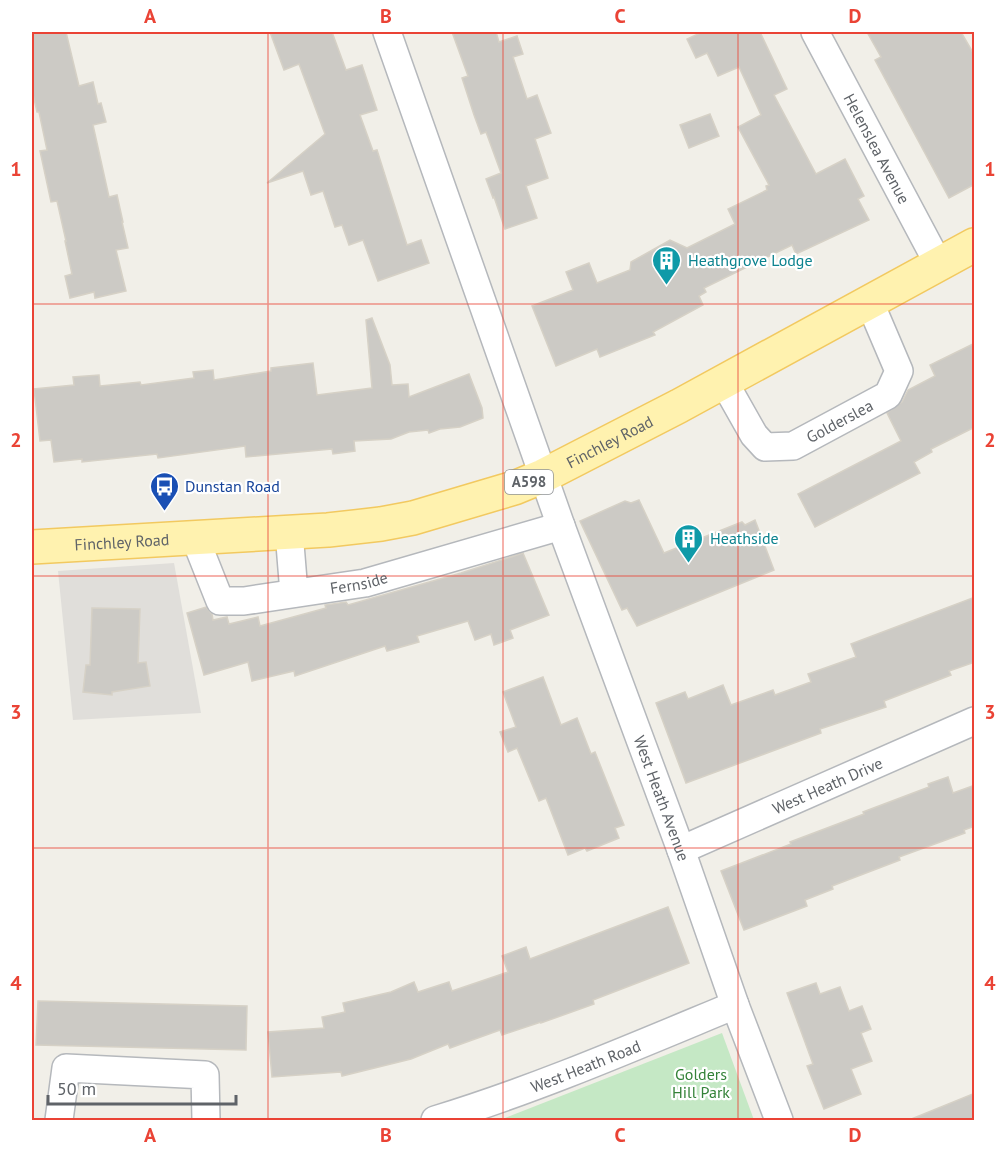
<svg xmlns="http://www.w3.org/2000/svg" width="1006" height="1152" font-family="'PT Sans',sans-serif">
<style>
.industrial{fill:#e0deda}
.green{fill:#c5e8c5}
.building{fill:#cccac5;stroke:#d6d1c6;stroke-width:1.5}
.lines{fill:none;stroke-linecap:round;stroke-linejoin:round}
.minor-casing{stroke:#b5b8bc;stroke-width:30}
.primary-casing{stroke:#f2c960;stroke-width:36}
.minor{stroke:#fff;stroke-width:27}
.primary{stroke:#fff2af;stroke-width:33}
.grid{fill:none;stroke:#ea4335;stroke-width:1.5;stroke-opacity:0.55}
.labels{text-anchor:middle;stroke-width:4.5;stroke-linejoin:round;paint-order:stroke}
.shield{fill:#fff;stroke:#8f9295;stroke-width:1.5}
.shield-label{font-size:15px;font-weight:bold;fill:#5f6368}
.street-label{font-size:16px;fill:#5f6368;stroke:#fff}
.culture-label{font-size:16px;fill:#0d838f;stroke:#fff;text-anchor:start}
.transit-label{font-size:16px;fill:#164399;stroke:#fff;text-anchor:start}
.park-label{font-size:16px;fill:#348238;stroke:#fff}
.neatline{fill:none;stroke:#ea4335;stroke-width:2}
.grid-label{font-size:20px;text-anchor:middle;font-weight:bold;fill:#ea4335}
</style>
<rect width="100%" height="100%" fill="#f1efe8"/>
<path class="industrial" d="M174,563L201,713L73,720L58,571Z"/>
<path class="green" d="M722,1033L754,1120H500Z"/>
<g class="building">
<path d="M32,32H66L79,86L93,82L98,104L101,103L106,122L93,125L109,197L117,195L123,222H122L128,248L116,250L126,291L95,298L94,292L70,298L65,276L72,274L65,241H66L57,201L51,202L40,151L47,150L39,112H37L32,90Z"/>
<path d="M270,32H332L346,70L362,65L377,110L360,115L373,151L377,150L407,245L421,240L429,263L378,281L363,240L349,245L342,225L335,227L323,191L311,195L303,171L267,183L325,134L299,64L284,70Z"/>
<path d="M452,32H496L499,42L517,36L523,54L513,57L527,99L537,95L551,133L535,139L548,178L526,186L537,218L505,229L494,197L493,198L486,179L501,173L486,132L481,134L474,115L462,78L468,76Z"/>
<path d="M697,32H760L787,89L774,95L816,174L845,159L864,196L858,199L869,220L796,254L792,245L704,288L706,292L699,296L703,305L653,332L655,335L600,357L597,349L556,366L532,306L573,290L566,272L589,263L597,283L630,270L631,262L670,240L687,248L735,224L728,209L767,190L766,186L769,185L738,127L761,115L739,67L718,76L707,53L696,58L687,39L698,34Z"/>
<path d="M867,32H961L975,56V184L949,198L875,60L881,57Z"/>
<path d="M710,114L719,136L689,148L680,125Z"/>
<path d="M372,318L390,365L392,385L408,384L409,397L469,374L482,408L483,418L460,427L440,429L429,433L428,430L409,432L391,439L354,441L355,451L333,454L332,449L246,457L245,446L158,458L157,454L82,462V459L54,462L51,440L40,441L34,389L74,385L73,377L99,375L100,386L140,382L141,385L194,378L193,372L213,370L214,380L271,371V368L313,363L317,395L372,388L366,320Z"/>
<path d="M975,343V427L931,449L932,452L914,462L920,473L815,527L798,494L901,441L887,413L902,402L908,390L935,376L930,365Z"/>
<path d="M639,500L664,553L742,522L745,525L755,520L774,570L637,626L627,608L622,610L580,521L625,501L631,503Z"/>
<path d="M523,553L549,615L510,630L513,638L494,645L491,634L475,640L468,621L417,636L419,642L387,651L385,646L295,676L294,671L252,681L248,662L204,675L187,613L206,607L212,614L213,620L227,617L229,624L258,617L260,626L326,608L325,605L346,602L348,605L461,573Z"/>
<path d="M975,597V662L949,671L951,675L884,701L886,707L820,729L821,733L686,783L656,703L685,692L688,699L723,685L731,705L773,690L775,695L811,682L808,674L856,657L851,644Z"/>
<path d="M92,608L140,609L138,663L146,662L150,686L112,692V695L83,692L86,665H90Z"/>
<path d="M543,677L561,725L577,718L591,754L595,752L624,825L615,828L619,838L587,851L585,848L568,855L546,798L539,801L517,748L508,752L500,732L516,727L503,692Z"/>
<path d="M948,777L953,793L975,785V826L964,830L965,833L899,857L900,860L832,886L833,889L805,900L807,906L744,930L721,871L791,844L790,842L864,814L863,812L929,787L928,784Z"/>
<path d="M668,907L689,963L593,1000L594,1004L541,1023V1022L502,1035L500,1030L450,1048L448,1044L411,1059L342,1076L341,1072L272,1077L268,1032L324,1028L322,1017L345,1012L343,1003L391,992L414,982L418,992L449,982L452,991L508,972L502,956L526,947L530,959Z"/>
<path d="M816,983L820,994L840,987L849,1011L862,1006L871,1029L861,1033L872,1061L851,1069L861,1094L824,1109L807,1066L813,1064L787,993Z"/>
<path d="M38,1001L247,1006L246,1050L36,1045Z"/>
<path d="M975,1093V1120H909Z"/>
</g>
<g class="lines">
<defs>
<g id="minor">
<path id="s1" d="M387,32L561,526L681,850L735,1005L779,1120"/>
<path id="s2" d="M815,32L939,265"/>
<path id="s3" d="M724,382L754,435L765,447L793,446L888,395L899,371L870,303"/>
<path d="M289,532L294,593"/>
<path id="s4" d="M195,538L220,601H244L365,583L561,526"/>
<path id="s5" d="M681,850L974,721"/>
<path d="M59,1120L66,1068L205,1075L206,1120"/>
<path id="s6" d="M435,1120C537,1089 636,1046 735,1005"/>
</g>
<g id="primary">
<path id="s7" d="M32,547L328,530L381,524L413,518L514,488L543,476L679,406L974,245"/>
</g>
</defs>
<use href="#minor" class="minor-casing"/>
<use href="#primary" class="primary-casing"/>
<use href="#minor" class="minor"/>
<use href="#primary" class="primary"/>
</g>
<path class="grid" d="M268,32V1120M503,32V1120M738,32V1120M32,304H974M32,576H974M32,848H974"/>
<defs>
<symbol id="building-pin" viewBox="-11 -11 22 30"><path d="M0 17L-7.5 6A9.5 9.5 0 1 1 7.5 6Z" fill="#0f9aa8" stroke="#fff"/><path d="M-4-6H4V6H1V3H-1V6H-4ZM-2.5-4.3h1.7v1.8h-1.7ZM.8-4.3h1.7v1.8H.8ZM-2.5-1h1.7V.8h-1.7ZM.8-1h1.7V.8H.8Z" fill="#fff"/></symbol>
<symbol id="bus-pin" viewBox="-11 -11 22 30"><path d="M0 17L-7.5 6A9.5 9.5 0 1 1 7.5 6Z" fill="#1a4fb4" stroke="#fff"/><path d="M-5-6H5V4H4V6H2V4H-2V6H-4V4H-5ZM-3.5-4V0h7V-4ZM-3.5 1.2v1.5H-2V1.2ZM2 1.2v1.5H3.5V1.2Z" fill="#fff"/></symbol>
</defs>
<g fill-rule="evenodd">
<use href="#building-pin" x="650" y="244" width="33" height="45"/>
<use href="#bus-pin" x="148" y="470" width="33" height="45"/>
<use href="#building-pin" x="672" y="522" width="33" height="45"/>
</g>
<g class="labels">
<rect class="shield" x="505" y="470" width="48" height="24" rx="4.5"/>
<g class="shield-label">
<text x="529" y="487">A598</text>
</g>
<g class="street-label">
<text dy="6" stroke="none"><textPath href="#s2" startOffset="132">Helenslea Avenue</textPath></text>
<text dy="6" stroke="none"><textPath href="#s3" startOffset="158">Golderslea</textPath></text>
<text dy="6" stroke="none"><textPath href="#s7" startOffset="594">Finchley Road</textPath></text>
<text dy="6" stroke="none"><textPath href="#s7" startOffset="90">Finchley Road</textPath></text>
<text dy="6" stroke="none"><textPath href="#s4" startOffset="208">Fernside</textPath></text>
<text dy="6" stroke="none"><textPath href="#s5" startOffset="160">West Heath Drive</textPath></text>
<text dy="6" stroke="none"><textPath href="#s1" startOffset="814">West Heath Avenue</textPath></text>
<text dy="6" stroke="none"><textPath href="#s6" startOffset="160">West Heath Road</textPath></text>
</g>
<g class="culture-label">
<text x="688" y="266">Heathgrove Lodge</text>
<text x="710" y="544">Heathside</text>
</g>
<g class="transit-label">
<text x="185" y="492">Dunstan Road</text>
</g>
<g class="park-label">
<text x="701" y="1080">Golders<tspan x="701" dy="18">Hill Park</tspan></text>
</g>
</g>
<rect width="1006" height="1152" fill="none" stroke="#ffffff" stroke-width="66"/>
<path d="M48 1095v9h188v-9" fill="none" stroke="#5f6368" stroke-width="3"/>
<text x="57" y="1095" font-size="18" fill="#5f6368" stroke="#ffffff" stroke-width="4.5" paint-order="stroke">50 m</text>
<rect x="33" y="33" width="940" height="1086" class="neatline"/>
<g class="grid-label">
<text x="150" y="23">A</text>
<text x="386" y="23">B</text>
<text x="620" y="23">C</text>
<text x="855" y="23">D</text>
<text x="16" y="176">1</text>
<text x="990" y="176">1</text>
<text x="16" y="447">2</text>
<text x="990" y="447">2</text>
<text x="16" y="719">3</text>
<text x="990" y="719">3</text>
<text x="16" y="990">4</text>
<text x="990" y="990">4</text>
<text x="150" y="1142">A</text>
<text x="386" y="1142">B</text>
<text x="620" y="1142">C</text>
<text x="855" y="1142">D</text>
</g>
</svg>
